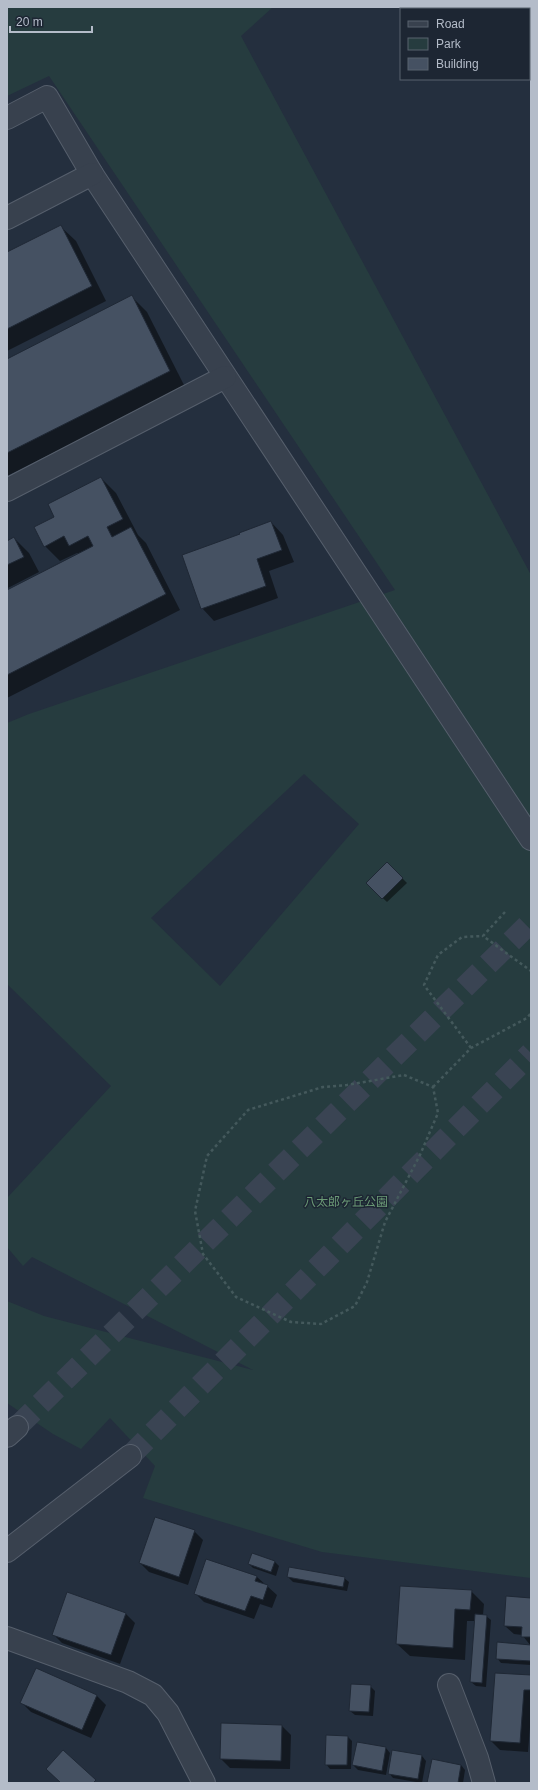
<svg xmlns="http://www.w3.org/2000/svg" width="538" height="1790" font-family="Arial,'Noto Sans JP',sans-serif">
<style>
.green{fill:#263c3f;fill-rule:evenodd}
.shadow{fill:#0007}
.building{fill:#455162;stroke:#1f2835}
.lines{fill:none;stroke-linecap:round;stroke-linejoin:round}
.minor-tunnel{stroke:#3a4453;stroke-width:22;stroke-dasharray:22 11;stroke-linecap:butt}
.minor-casing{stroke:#565f6c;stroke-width:24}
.path{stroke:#44595c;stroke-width:2.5;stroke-dasharray:3 3;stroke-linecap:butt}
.minor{stroke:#38414e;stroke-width:22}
.labels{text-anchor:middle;stroke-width:3;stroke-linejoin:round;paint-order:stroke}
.park-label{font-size:12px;fill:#6b9a76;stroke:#1d2633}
</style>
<rect width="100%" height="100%" fill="#242f3e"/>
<path class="green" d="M7,7H273L241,36L531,575V1578L322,1552L143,1498L155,1466L110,1418L81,1449L53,1434L7,1403V1301L44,1316L253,1370L32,1257L23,1266L7,1247V1198L111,1086L7,984V723L29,714L395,590L49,76L7,96ZM304,774L359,824L220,986L151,918Z"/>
<g class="shadow">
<path d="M60,226L76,241L106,301L7,351V253Z"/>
<path d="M132,297L147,312L185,387L7,476V360Z"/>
<path d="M101,478L116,493L138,535L146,543L180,610L7,698V542L14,538L29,553L39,572L8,588L9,590L79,554L77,553L60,561L45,546L56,517Z"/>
<path d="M271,522L283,535L294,562L269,571L278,598L214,621L202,608L241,535Z"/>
<path d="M387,863L407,883L387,902L367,883Z"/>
<path d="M194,1531L203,1540L188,1585L149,1572L140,1563Z"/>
<path d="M206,1560L257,1577L277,1595L272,1608L260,1604L254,1619L204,1602L195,1593Z"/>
<path d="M275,1562L279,1566L276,1576L253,1568L249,1564Z"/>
<path d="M288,1577L344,1578L349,1582L347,1591L293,1582Z"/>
<path d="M471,1591L484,1604L483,1615L486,1616L491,1620L486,1687L476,1686L471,1682L475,1621H467L465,1660L410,1656L397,1644Z"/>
<path d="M531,1599V1646L522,1635L514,1634L505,1626Z"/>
<path d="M126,1614L135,1623L120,1664L62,1643L53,1634Z"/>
<path d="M531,1646V1665L501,1663L497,1658Z"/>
<path d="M496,1674L531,1676V1715L528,1752L500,1750L491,1741Z"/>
<path d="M370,1686L375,1691L373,1716L355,1715L350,1711Z"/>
<path d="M97,1696L106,1705L91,1738L31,1712L22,1703Z"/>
<path d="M222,1724L282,1726L291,1735L290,1769L230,1768L221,1759Z"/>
<path d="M348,1737L352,1741L351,1769H330L326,1764Z"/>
<path d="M358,1743L386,1748L390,1753L386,1775L358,1770L353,1765Z"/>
<path d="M422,1756L426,1761L422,1783L393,1778L389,1773Z"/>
<path d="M433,1760L461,1765L465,1770L463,1783H429Z"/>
</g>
<g class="building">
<path d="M61,225L92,286L7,329V252Z"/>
<path d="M132,295L170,371L7,453V359Z"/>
<path d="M101,477L123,519L107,527L112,537L131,527L166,594L7,675V590L93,546L88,536L69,546L64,536L44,547L34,527L54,517L48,504Z"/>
<path d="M271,521L282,550L257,559L266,586L201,609L182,555L240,534L239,533Z"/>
<path d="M14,537L24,557L7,565V541Z"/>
<path d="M387,862L403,878L382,899L366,883Z"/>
<path d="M155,1517L195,1530L179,1577L139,1563Z"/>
<path d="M252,1553L275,1561L271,1572L248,1564Z"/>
<path d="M206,1559L257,1576L255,1581L268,1585L263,1600L251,1596L245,1611L194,1594Z"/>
<path d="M289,1567L345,1577L343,1587L287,1577Z"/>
<path d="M400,1586L472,1590L470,1610L455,1609L453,1648L396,1644Z"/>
<path d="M67,1592L126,1613L111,1655L52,1635Z"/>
<path d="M506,1596L531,1598V1637H521L522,1627L504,1626Z"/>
<path d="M475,1614L487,1615L482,1683L470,1682Z"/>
<path d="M497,1642L531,1645V1661L496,1659Z"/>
<path d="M36,1668L97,1695L82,1730L20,1703Z"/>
<path d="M495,1673L531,1675V1690H524L520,1743L490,1741Z"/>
<path d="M351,1684L371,1685L369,1712L349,1711Z"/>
<path d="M221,1723L282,1725L281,1761L220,1759Z"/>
<path d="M326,1735L348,1736L347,1765H325Z"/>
<path d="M357,1742L386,1747L382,1771L352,1765Z"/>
<path d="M63,1750L96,1780L93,1783H61L46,1769Z"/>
<path d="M392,1750L422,1755L418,1779L388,1774Z"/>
<path d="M432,1759L461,1765L458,1783H427Z"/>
</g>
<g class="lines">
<g class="minor-tunnel">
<path d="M17,1427L531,922"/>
<path d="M130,1456L531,1053"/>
</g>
<defs>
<g id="minor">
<path d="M7,118L47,97L92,174L531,839"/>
<path d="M7,218L92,174"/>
<path d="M7,490L225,377"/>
<path d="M7,1436L17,1427"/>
<path d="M7,1551L130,1456"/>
<path d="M7,1638L128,1682L153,1695L168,1713L204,1783"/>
<path d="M449,1685L477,1758L484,1783"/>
</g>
</defs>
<use href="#minor" class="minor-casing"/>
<g class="path">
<path d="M505,912L483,936L531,971"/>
<path d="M471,1048L424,985L438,955L462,937L483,936"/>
<path d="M404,1075L433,1087L438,1113L420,1155L385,1222L367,1282L355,1306L321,1324L291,1322L236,1297L203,1254L195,1211L207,1156L248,1110L323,1087L347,1085Z"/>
<path d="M433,1087L471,1048L527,1018L531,1013"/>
</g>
<use href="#minor" class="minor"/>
</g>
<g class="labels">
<g class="park-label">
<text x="346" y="1206">八太郎ヶ丘公園</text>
</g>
</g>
<rect width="538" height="1790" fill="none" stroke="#b4bcc9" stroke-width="16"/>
<rect x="400" y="8" width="130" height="72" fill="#1d2633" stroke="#59626f"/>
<rect x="408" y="21" width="20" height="6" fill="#38414e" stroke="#59626f"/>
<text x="436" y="28" font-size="12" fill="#b4bcc9">Road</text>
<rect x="408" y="38" width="20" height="12" fill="#263c3f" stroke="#59626f"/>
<text x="436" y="48" font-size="12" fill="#b4bcc9">Park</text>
<rect x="408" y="58" width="20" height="12" fill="#455162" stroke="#59626f"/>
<text x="436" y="68" font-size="12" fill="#b4bcc9">Building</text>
<path d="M10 26v6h82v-6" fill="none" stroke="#b4bcc9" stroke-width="2"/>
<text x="16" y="26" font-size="12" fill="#b4bcc9" stroke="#1d2633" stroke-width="3" paint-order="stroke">20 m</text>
</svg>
